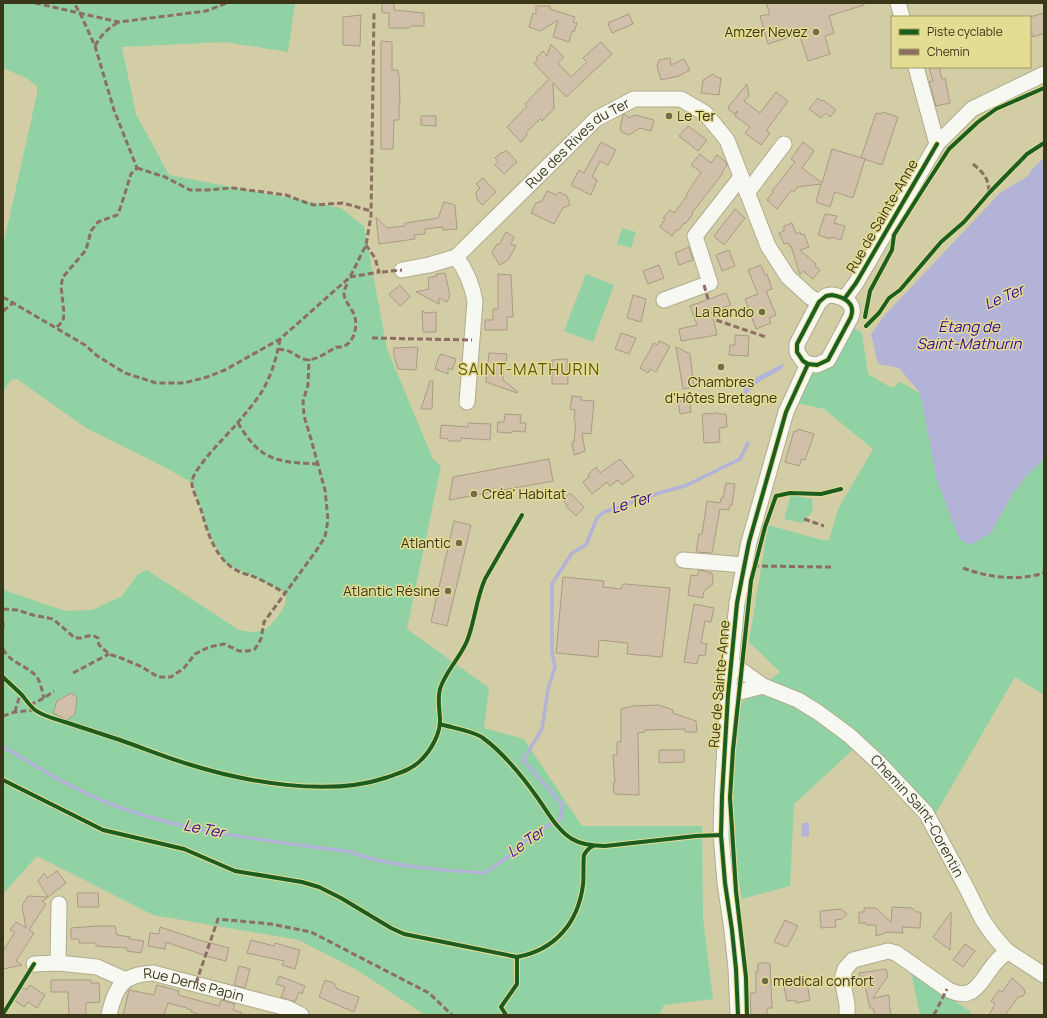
<svg xmlns="http://www.w3.org/2000/svg" width="1047" height="1018" font-family="Manrope,sans-serif">
<style>
.green{fill:#90d2a3}
.water{fill:#b3b3d7}
.lines{fill:none;stroke-linecap:round;stroke-linejoin:round}
.stream{stroke:#b3b3d7;stroke-width:3.5}
.building{fill:#d0c0a9;stroke:#a99b84}
.minor-casing{stroke:#b0ac8d;stroke-width:17}
.minor{stroke:#f8f8f2;stroke-width:15}
.quiet{stroke:#8d6e63;stroke-width:3;stroke-dasharray:6 3;stroke-linecap:butt}
.cycleway-casing{stroke:#e4dc93;stroke-width:6}
.cycleway{stroke:#1b5e20;stroke-width:4}
.poi-dot{fill:#6f6c4a;stroke:#e4dc93;stroke-width:1.5}
.labels{text-anchor:middle;stroke-width:3;stroke-linejoin:round;paint-order:stroke}
.poi-label{font-size:14px;fill:#3a3719;stroke:#e4dc93;text-anchor:end}
.street-label{font-size:14px;fill:#3a3719;stroke:#e4dc93}
.water-label{font-size:15px;font-style:italic;fill:#340797;stroke:#e4dc93}
.quarter-label{font-size:16px;letter-spacing:1px;fill:#625908;stroke:#e4dc93}
</style>
<rect width="100%" height="100%" fill="#d2cda5"/>
<g class="green">
<path d="M3,3H295L288,52L225,42L122,47L136,114L169,175L341,208L364,226L387,349L433,459L441,466L407,629L489,688L484,728L524,739L582,826H702L703,918L713,999L664,1005L659,1015H425L357,970L299,940L153,915L37,856L3,894V588L7,591L65,611L92,610L122,596L138,574L147,570L239,630C248,632 255,633 264,630C271,627 286,607 286,600C286,597 285,593 283,591L226,564L210,536L200,505L191,482L155,462L86,428L17,379C9,378 6,387 3,393V246L37,94V86L26,78L3,68Z"/>
<path d="M622,228L636,232L631,248L617,244Z"/>
<path d="M586,274L614,285L593,342L564,331Z"/>
<path d="M852,327L862,333L868,374L892,388L900,382L920,393L926,420L991,533L1012,495L1027,475L1044,459V695L1015,677L935,815L855,748L794,804L790,886L742,899L729,827L740,704L780,672L749,642L768,525L822,540H829L838,509L873,449L824,409L797,403L812,369L833,365Z"/>
<path d="M791,495L812,499L813,511L803,523L784,519Z"/>
<path d="M911,972L971,1012L970,1015H920Z"/>
</g>
<g class="water">
<path d="M1044,158V459L1027,475L1012,495L991,533L971,545L959,539L937,480L920,393L899,368L878,364L871,334L884,316L1000,193L1028,176L1032,169Z"/>
<path d="M784,363L782,369C769,376 752,384 744,398L739,397V395L744,391L745,385L750,384L757,377Z"/>
<path d="M802,823H809V837L801,836Z"/>
</g>
<g class="lines">
<path class="stream" d="M3,746C40,770 82,794 124,809C195,834 275,841 350,852C391,867 442,870 485,873L509,856L531,834L560,820L563,805L523,760L542,729L548,689L555,667L552,652V584L572,553L586,545L597,518L604,512L662,492L685,486L740,459L748,443"/>
</g>
<g class="building">
<path d="M382,3H394V10L424,13V26H411L409,28H389V13H382Z"/>
<path d="M766,3H863L864,5L829,16L834,33L825,36L830,54L808,61L799,34L768,44L760,16L770,14Z"/>
<path d="M536,6H550V9L575,17L573,22L577,23L574,32L572,31L569,42L553,37L558,20L540,31L529,27L533,13L536,14Z"/>
<path d="M1044,13V33L1033,37L1030,28V17Z"/>
<path d="M629,14L633,24L612,33L608,23Z"/>
<path d="M361,15L360,46L343,45V17Z"/>
<path d="M381,41L392,42V70H398V73L399,74L400,104L399,103V120H394L393,149H381Z"/>
<path d="M601,42L612,54L566,97L553,83L554,109L542,121L540,119L526,133L527,135L521,142L507,127L527,106L525,104L549,79L534,63L538,60L536,58L543,51L547,56L551,44L564,57L558,63L571,77L587,62L583,58Z"/>
<path d="M670,58L671,65L684,59L690,70L679,76L661,80L657,66L659,60Z"/>
<path d="M929,67H939L942,79L945,78L950,103L936,106L929,82L933,81Z"/>
<path d="M713,74L716,77L721,78L719,95L701,93L703,80Z"/>
<path d="M747,84L749,96L744,101L760,113L776,92L788,101L766,131L770,133L761,145L745,133L750,127L735,116L738,112L737,111L735,114L728,109L729,106Z"/>
<path d="M818,98L822,101L823,100L836,110L830,117L826,113L821,118L809,109Z"/>
<path d="M882,112L898,117L882,165L861,158L876,113L881,114Z"/>
<path d="M625,114L629,118L635,115L654,120L651,131L640,128L629,135L622,132L620,129L623,115Z"/>
<path d="M421,116H436V126L421,125Z"/>
<path d="M688,126L707,140L698,151L679,136Z"/>
<path d="M601,142L616,150L608,165L600,161L592,177L597,180L591,195L571,185L579,170L584,173Z"/>
<path d="M803,142L814,151L802,168L822,183L832,149L865,159L853,198L835,192L830,207L816,202L821,184L797,187L794,192L792,190L777,209L767,200L773,192L772,191L795,162L791,159Z"/>
<path d="M506,150L517,162L504,174L495,165L498,161L495,158L502,152L503,153Z"/>
<path d="M700,154L711,163L717,155L726,162L727,165L722,172L723,173L692,213L693,214L685,224L684,223L678,231L676,230L672,236L660,227L665,219L663,218L670,210L674,213L687,196L686,195L701,172L691,165Z"/>
<path d="M483,178L496,192L482,205L477,199L476,192L480,188L476,184Z"/>
<path d="M547,191L557,195L559,192L567,196L570,205L563,208L554,224L531,213L536,203L542,201Z"/>
<path d="M444,202L455,205L457,229L443,230V227L425,229V234L414,235L415,239L379,244L376,217L387,228L405,226V223L438,218Z"/>
<path d="M735,209L745,218L724,245L714,236Z"/>
<path d="M825,214L837,216L834,223L845,226L841,240L831,237L830,239L818,235Z"/>
<path d="M792,223L796,234L800,232L801,235L804,234L809,247L800,250L816,264L815,266L820,270L813,279L803,271L800,275L791,246L790,247L788,243L784,244L779,233L784,231V226Z"/>
<path d="M506,232L514,237L511,244L516,246L508,260L500,265L492,253L497,244L499,245Z"/>
<path d="M689,247L693,260L679,265L675,253Z"/>
<path d="M729,250L735,266L722,271L716,255Z"/>
<path d="M659,265L664,278L648,284L643,271Z"/>
<path d="M761,265L765,275L767,274L772,289L766,291L776,315L769,318L771,323L756,329L745,299L758,294L748,270Z"/>
<path d="M445,273L450,295L447,302L439,298V304L416,292L429,289L428,278L437,276L436,274Z"/>
<path d="M498,274L511,275L513,317H507V330H485V320H493V309H498Z"/>
<path d="M400,285L410,297L400,306L389,294Z"/>
<path d="M726,293L731,305L712,312L717,335L681,341L679,329L697,325L690,306Z"/>
<path d="M633,295L646,299L641,322L627,318Z"/>
<path d="M422,310L425,313L436,312V332H423Z"/>
<path d="M621,333L636,338L629,354L615,349Z"/>
<path d="M735,335L749,336L748,356L729,355L730,345H735Z"/>
<path d="M659,341L670,346L656,372L650,369L648,373L640,368L654,343L657,345Z"/>
<path d="M418,347L416,370L398,369L394,356V348Z"/>
<path d="M676,347L690,354L694,387L683,389Z"/>
<path d="M489,353L507,354L506,363H503V380L518,392L517,393L486,382L487,362H488Z"/>
<path d="M441,354L456,359L452,370L448,368V374L435,369L439,356H440Z"/>
<path d="M567,359L568,384H552V360Z"/>
<path d="M430,381H433L432,409H421Z"/>
<path d="M572,396L582,397L581,400L594,401L591,434L582,433L585,451L574,455L572,442H574L576,422L574,421L575,410L570,409Z"/>
<path d="M678,400L690,404L691,412L680,414Z"/>
<path d="M718,413V414H726L727,427L719,428L720,442L704,443L702,414Z"/>
<path d="M505,414L521,415L520,423H526L525,432L512,431L511,433L497,432L498,422H504Z"/>
<path d="M468,423L491,424L490,440L461,438V441H448V439L440,438L441,425L468,427Z"/>
<path d="M798,429L814,434L805,460L802,459L799,466L785,462L794,431L796,432Z"/>
<path d="M549,459L553,481L449,500L453,477Z"/>
<path d="M620,459L634,476L622,485L618,480L610,486L607,482L592,494L583,482L589,477L588,475L596,467L600,473Z"/>
<path d="M726,483L735,484L732,505H730L729,510L720,509L712,553L696,552L699,534H702L707,501L720,503L721,498H723Z"/>
<path d="M570,493L584,507L576,516L566,506L567,505L564,502V499Z"/>
<path d="M454,521L471,525L447,626L431,622Z"/>
<path d="M699,570L712,573L713,584L704,591L703,598L688,595L691,575L697,576Z"/>
<path d="M563,577L604,581L603,587L621,589L623,584H625L670,588L662,657L627,654L628,643L599,640L598,657L556,653Z"/>
<path d="M694,604L714,608L711,622L705,621L701,643L707,644L705,656L699,655L697,664L684,662Z"/>
<path d="M71,693L77,697L75,714L67,720L53,713L57,701Z"/>
<path d="M659,705L673,710V713L696,721L697,732H685V729L645,730V732L638,733L639,795L614,794L613,783H615L613,755H617V742H621V709L633,706Z"/>
<path d="M659,750H684V762L659,763Z"/>
<path d="M57,871L66,883L48,897L38,881L44,873L47,878Z"/>
<path d="M77,893H98L99,907H78Z"/>
<path d="M28,896L48,897L42,901L46,904L29,930L34,933L16,961L22,965L3,969V951L15,932L10,930L16,922L26,928L22,906Z"/>
<path d="M892,907L912,908L916,912H921L920,928L902,927L903,933L888,932L876,936V925H866V923H859V912H864V908H876L891,922Z"/>
<path d="M841,909L847,914L842,919L835,920L836,927L821,928L820,911Z"/>
<path d="M951,912V928L950,950L933,937Z"/>
<path d="M785,920L798,926L787,947L774,942Z"/>
<path d="M96,926H115L117,935L130,937L129,939L144,941L141,953L127,951V948L96,946V943H79V939H71V928Z"/>
<path d="M160,927L199,940L229,948L226,961L209,957L166,942L165,949L148,946L150,933L159,934Z"/>
<path d="M251,940L274,946L275,943L300,950L295,969L282,965L284,961L247,953Z"/>
<path d="M965,944L975,951L963,967L953,960Z"/>
<path d="M758,963H770L772,1008H767V1015H751L750,993H756V971H758Z"/>
<path d="M239,966L250,969L245,988L234,985Z"/>
<path d="M886,969L888,976L873,998L889,995L890,1003L889,1004L891,1015H875L873,1008H870L865,986L862,987L859,973Z"/>
<path d="M279,976L305,986L302,994L299,992L295,1002L281,997L285,987L276,984Z"/>
<path d="M1012,978L1024,989L1025,993L1023,996L1018,997L1005,1015H989L995,1004L991,1001L999,990L1002,992Z"/>
<path d="M799,979L800,985L807,983L810,1000L796,1003L795,1000L787,1001L783,982Z"/>
<path d="M51,980H91V983H99L100,1002L86,1003V1015H69L68,992H51Z"/>
<path d="M325,980L334,983L337,989L359,997L354,1012L319,997Z"/>
<path d="M30,985L45,995L37,1008L28,1002L24,1007L14,1000L22,987L27,990Z"/>
<path d="M157,985L179,991L178,995L219,1006L221,1000L235,1004L233,1010L241,1012V1015H201L191,1012L192,1010L187,1009V1008L168,1003L164,1015H123L129,990L154,995Z"/>
</g>
<g class="lines">
<defs>
<g id="minor">
<path d="M898,3L902,17"/>
<path d="M916,67L937,144"/>
<path d="M747,193L784,144"/>
<path d="M402,270L429,265L456,257"/>
<path d="M832,295C844,297 856,303 851,317L828,360L817,365L808,364L803,361L797,352V344L819,302L826,296Z"/>
<path d="M845,298L856,283L937,144L972,109L1044,74"/>
<path d="M664,300L710,283L695,236L741,177"/>
<path id="s1" d="M467,402L475,301C472,284 467,271 456,257L596,119L634,99H681L705,113L727,140L768,246L788,277L810,297L819,302"/>
<path d="M683,560L744,565"/>
<path id="s2" d="M731,663L763,686L798,700L819,713L850,736L879,763L926,813L965,885L982,919L993,935L1007,951L1044,975"/>
<path d="M728,695L763,686"/>
<path d="M58,963L59,904"/>
<path d="M34,964L58,963L97,967L126,980"/>
<path id="s3" d="M109,1015C115,987 123,974 153,973L287,1008L301,1015"/>
<path d="M738,1015L736,969L732,930L725,883L721,835L722,796L728,695L737,603L749,542L786,412L808,364"/>
<path d="M847,1015V1004L842,979L845,969L853,960L888,951L896,953L947,989C975,1004 980,980 996,962C999,958 1004,955 1007,951"/>
</g>
</defs>
<use href="#minor" class="minor-casing"/>
<use href="#minor" class="minor"/>
<g class="quiet">
<path d="M35,3L119,22L206,11L227,3"/>
<path d="M95,46C101,35 108,28 119,22"/>
<path d="M973,164C984,173 989,179 989,193"/>
<path d="M137,168L165,177L190,190H206L233,188L286,195L307,203L314,205L343,203L371,211"/>
<path d="M382,272L402,270"/>
<path d="M350,277L379,272L375,258L366,245"/>
<path d="M704,285L708,299"/>
<path d="M3,297L85,345L96,355L125,373L156,383H184L207,377L225,370L280,339L350,277L366,245L371,216L374,12"/>
<path d="M3,311L13,303"/>
<path d="M713,312L716,320L766,337"/>
<path d="M57,327L63,321L64,313L61,286L63,277L86,250L91,231L98,222L117,215L120,209L131,174L137,168L114,110L95,46L80,13L74,3"/>
<path d="M372,338L472,340"/>
<path d="M280,339C277,356 272,373 264,388C256,402 244,415 234,427C225,437 192,470 192,482C191,489 200,505 202,513C208,535 217,561 238,571C242,574 248,574 252,576C263,580 274,587 285,593"/>
<path d="M278,349C292,351 290,352 301,358C312,364 326,353 336,347C352,349 358,330 355,317C353,309 345,303 344,294C344,290 346,286 348,282L347,279"/>
<path d="M238,423C244,433 252,445 262,452C277,463 299,463 317,464"/>
<path d="M804,519L824,526"/>
<path d="M753,566L831,567"/>
<path d="M963,568C990,578 1017,581 1044,573"/>
<path d="M3,609L17,610L33,615L53,619L75,638H81L88,636H94L98,638L99,645L109,654L121,658L142,667L158,677H171L184,668L195,654L209,647L224,644L239,651H248L255,649L261,639L264,622L316,551L325,537L328,520L325,490L311,439L304,416L303,401L308,385L309,359"/>
<path d="M3,622V630"/>
<path d="M3,649C11,664 27,665 37,677C41,683 42,691 44,698"/>
<path d="M73,673L109,654"/>
<path d="M30,705L44,698L54,691"/>
<path d="M15,712L20,694"/>
<path d="M3,716L15,712L35,710"/>
<path d="M196,983L218,919L271,924L311,932L429,993L452,1015"/>
<path d="M934,1015L947,989"/>
</g>
<defs>
<g id="cycleway">
<path d="M832,295C844,297 856,303 851,317L828,360L817,365L808,364L803,361L797,352V344L819,302L826,296Z"/>
<path d="M845,298L856,283L937,144"/>
<path d="M865,317L870,291L892,250L894,235L923,189L949,149L978,122L996,109L1044,88"/>
<path d="M866,326L879,313L889,298L900,290L941,242L964,222L989,193L1027,154L1044,143"/>
<path d="M3,677C9,683 16,689 22,695C26,700 30,706 35,710C43,716 55,719 65,722C83,728 102,734 120,740C143,748 165,757 188,764C245,782 328,797 385,778C399,773 412,770 422,759C431,750 440,734 440,721C440,711 437,700 440,689C445,672 460,658 467,641C475,621 476,599 485,579L522,515"/>
<path d="M440,724C453,728 473,731 483,738C505,754 522,776 537,797C547,811 557,830 572,839C582,845 594,846 605,846L696,836L721,835"/>
<path d="M3,780L103,830L184,849L235,871L302,882L319,887L341,898L391,928L404,934L517,957V984L501,1007L506,1015"/>
<path d="M517,957C555,950 578,923 583,885C584,879 583,858 584,855C586,851 589,848 593,846"/>
<path d="M3,1014L34,964"/>
<path d="M738,1015L736,969L732,930L725,883L721,835L722,796L728,695L737,603L749,542L786,412L808,364"/>
<path d="M747,1015L746,977L736,891L730,798L733,750L751,581L765,527L776,496L790,493L821,494L841,489"/>
</g>
</defs>
<use href="#cycleway" class="cycleway-casing"/>
<use href="#cycleway" class="cycleway"/>
</g>
<g class="poi-dot">
<circle cx="816" cy="32" r="4"/>
<circle cx="669" cy="116" r="4"/>
<circle cx="762" cy="312" r="4"/>
<circle cx="721" cy="367" r="4"/>
<circle cx="474" cy="494" r="4"/>
<circle cx="459" cy="543" r="4"/>
<circle cx="448" cy="591" r="4"/>
<circle cx="765" cy="981" r="4"/>
</g>
<g class="labels">
<g class="poi-label">
<text x="808" y="37">Amzer Nevez</text>
<text x="677" y="121" text-anchor="start">Le Ter</text>
<text x="754" y="317">La Rando</text>
<text x="721" y="387" text-anchor="middle">Chambres<tspan x="721" dy="16">d'Hôtes Bretagne</tspan></text>
<text x="482" y="499" text-anchor="start">Créa' Habitat</text>
<text x="451" y="548">Atlantic</text>
<text x="440" y="596">Atlantic Résine</text>
<text x="773" y="986" text-anchor="start">medical confort</text>
</g>
<g class="street-label">
<text dy="5" stroke="none"><textPath href="#s1" startOffset="317">Rue des Rives du Ter</textPath></text>
<text transform="translate(882 216) rotate(-60)" y="5">Rue de Sainte-Anne</text>
<text transform="translate(719 684) rotate(-85)" y="5">Rue de Sainte-Anne</text>
<text dy="5" stroke="none"><textPath href="#s2" startOffset="246">Chemin Saint-Corentin</textPath></text>
<text dy="5" stroke="none"><textPath href="#s3" startOffset="110">Rue Denis Papin</textPath></text>
</g>
<g class="water-label">
<text transform="translate(1004 297) rotate(-23)" y="5">Le Ter</text>
<text x="969" y="332">Étang de<tspan x="969" dy="17">Saint-Mathurin</tspan></text>
<text transform="translate(631 503) rotate(-17)" y="5">Le Ter</text>
<text transform="translate(204 829) rotate(11)" y="5">Le Ter</text>
<text transform="translate(526 842) rotate(-35)" y="5">Le Ter</text>
</g>
<g class="quarter-label">
<text x="529" y="375">SAINT-MATHURIN</text>
</g>
</g>
<rect width="1047" height="1018" fill="none" stroke="#3a3719" stroke-width="8"/>
<rect x="891" y="16" width="140" height="52" fill="#e4dc93" stroke="#a09a62"/>
<rect x="899" y="29" width="20" height="6" fill="#1b5e20" stroke="#a09a62"/>
<text x="927" y="36" font-size="12" fill="#3a3719">Piste cyclable</text>
<rect x="899" y="49" width="20" height="6" fill="#8d6e63" stroke="#a09a62"/>
<text x="927" y="56" font-size="12" fill="#3a3719">Chemin</text>
</svg>
